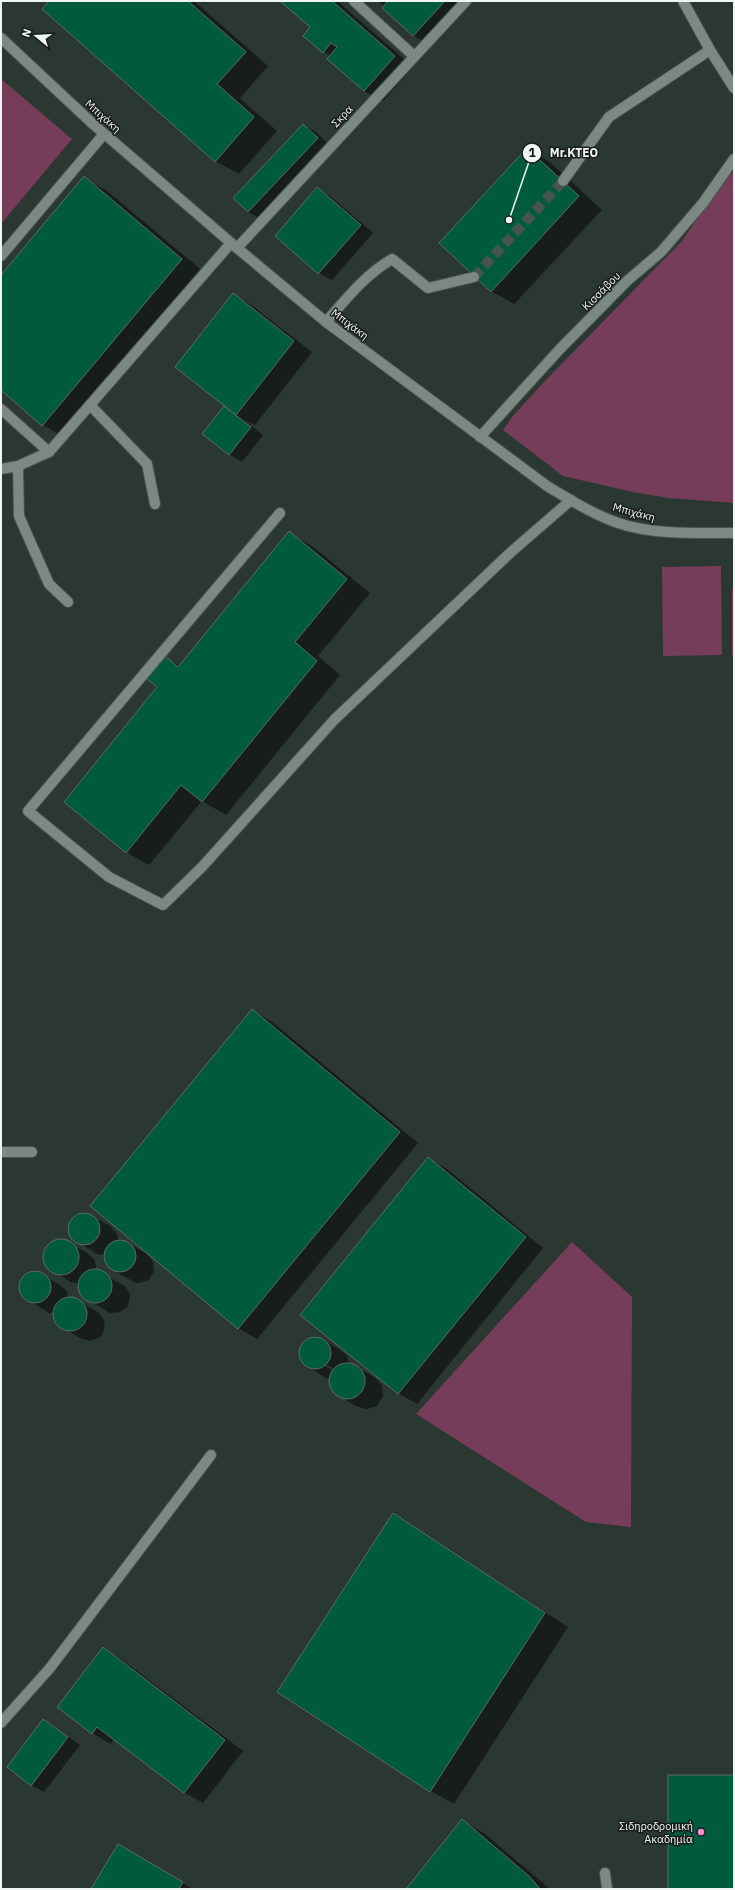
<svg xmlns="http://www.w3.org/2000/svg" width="735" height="1890" font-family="'IBM Plex Sans',sans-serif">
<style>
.green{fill:#763d5b}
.shadow{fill:#0007;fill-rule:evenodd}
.building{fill:#005b3e;stroke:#5e6b64}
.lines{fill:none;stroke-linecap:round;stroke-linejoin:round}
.minor-tunnel{stroke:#48544e;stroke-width:10;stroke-dasharray:10 5;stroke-linecap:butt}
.minor-casing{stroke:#49524d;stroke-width:12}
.minor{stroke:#7b8982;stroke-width:10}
.poi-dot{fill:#fa8fc8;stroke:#181d1a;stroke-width:1.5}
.labels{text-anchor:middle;stroke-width:3;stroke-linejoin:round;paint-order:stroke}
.street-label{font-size:11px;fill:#eff6f2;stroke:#181d1a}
.poi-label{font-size:11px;fill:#eff6f2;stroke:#181d1a;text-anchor:end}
.leader{fill:none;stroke:#eff6f2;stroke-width:1.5}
.callout-dot{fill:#eff6f2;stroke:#181d1a;stroke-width:1.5}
.mark-label{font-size:12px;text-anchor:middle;font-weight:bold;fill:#111}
.callout-label{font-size:12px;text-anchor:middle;font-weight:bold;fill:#eff6f2;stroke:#181d1a;stroke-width:3;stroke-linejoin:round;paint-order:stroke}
</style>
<rect width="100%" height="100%" fill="#2b3731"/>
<g class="green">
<path d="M1,79L72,139L1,224Z"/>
<path d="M734,172V503L668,498L633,492L563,476L503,430L512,417L543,383L682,241L725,178Z"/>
<path d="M721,566L722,655L663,656L662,567Z"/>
<rect x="732" y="590" width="2" height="65"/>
<path d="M572,1242L632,1297L631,1527L586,1522L416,1414Z"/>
</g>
<g class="shadow">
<path d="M50,1H194L268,66L240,98L277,131L239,174L215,161Z"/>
<path d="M282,1H337L413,67L383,101L364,91L328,59L331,56L324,52L311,27Z"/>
<path d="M376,1H465L426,43L413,35L385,6Z"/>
<path d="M303,125L316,132L330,146L261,219L248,212Z"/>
<path d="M527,149L550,162L602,210L514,304L491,291Z"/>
<path d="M84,178L107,191L205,273L66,438L43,425L1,389V277Z"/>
<path d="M317,188L330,196L373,233L332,280L319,273L276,236Z"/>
<path d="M233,294L251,305L312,352L255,425L244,420L263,435L242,462L229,454L203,434L226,406Z"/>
<path d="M289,533L312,546L370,593L318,656L340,675L226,815L202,801L149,865L126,852L158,687L166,658L180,666Z"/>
<path d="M252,1011L271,1021L418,1143L257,1339L238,1328Z"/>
<path d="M429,1159L447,1169L543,1248L417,1404L398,1393Z"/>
<path d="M85,1213L110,1226L117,1234L118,1241L128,1243L147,1254L153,1262L154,1271L149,1280L139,1283L134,1282L111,1269L105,1260V1255L97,1254L71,1237L68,1228L71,1219L75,1215Z"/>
<path d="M57,1241L67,1242L86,1252L94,1259L96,1265V1270L125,1286L130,1295L128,1306L120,1312L110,1313L82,1296L80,1284L71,1282L52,1271L45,1263V1251L47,1247Z"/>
<path d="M36,1272L59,1284L67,1291L68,1299H76L99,1313L105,1322L103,1333L100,1337L90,1341L80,1338L61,1327L54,1318L55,1312L49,1313L22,1296L20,1291L21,1282L27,1274Z"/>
<path d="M310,1338H320L339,1349L347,1356L349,1365L355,1366L374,1377L382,1385L383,1396L377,1406L366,1409L356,1406L337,1395L331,1386V1379L326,1378L304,1364L300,1355L302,1346ZM322,1362L335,1370L334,1371L321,1364Z"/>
<path d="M393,1515L568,1627L454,1804L431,1791Z"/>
<path d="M103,1648L121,1659L243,1751L203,1803L185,1793L114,1739L111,1744L92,1733Z"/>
<path d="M44,1720L80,1745L44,1792L31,1785Z"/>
<path d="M462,1820L485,1834L550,1889H407Z"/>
<path d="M118,1845L193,1889H93Z"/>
</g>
<g class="building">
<path d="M49,1H188L246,52L217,84L254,117L215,162L42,9Z"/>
<path d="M280,1H332L395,56L364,91L327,59L337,47L331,43L323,53L303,36L310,27Z"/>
<path d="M388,1H445L413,36L382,8Z"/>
<path d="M303,124L318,138L248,212L233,198Z"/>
<path d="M527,148L579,196L491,292L439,243Z"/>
<path d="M84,176L182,259L42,426L1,390V275Z"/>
<path d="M317,187L361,225L318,274L275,236Z"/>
<path d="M233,293L294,341L236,415L175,367Z"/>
<path d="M224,406L251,427L229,455L202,434Z"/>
<path d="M289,531L347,579L295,642L317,661L202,802L181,785L126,853L64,802L157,687L147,679L165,656L178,667Z"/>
<path d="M252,1009L400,1132L238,1329L90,1206Z"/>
<path d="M428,1157L526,1237L398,1394L300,1315Z"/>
<circle cx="84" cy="1229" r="16"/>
<circle cx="61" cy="1257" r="18"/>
<circle cx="120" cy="1256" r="16"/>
<circle cx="95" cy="1286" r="17"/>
<circle cx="35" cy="1287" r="16"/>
<circle cx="70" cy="1314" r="17"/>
<circle cx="315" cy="1353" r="16"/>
<circle cx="347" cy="1381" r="18"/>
<path d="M393,1513L545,1613L430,1792L277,1692Z"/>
<path d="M103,1647L225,1740L184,1793L97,1727L92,1734L57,1707Z"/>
<path d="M43,1719L68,1737L31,1786L7,1767Z"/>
<rect x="668" y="1775" width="66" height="114"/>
<path d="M462,1819L530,1877L540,1889H406Z"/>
<path d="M118,1844L183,1882L179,1889H91Z"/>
</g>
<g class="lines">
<path class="minor-tunnel" d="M474,277L563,181"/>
<defs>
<g id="minor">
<path d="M354,1L414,56"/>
<path d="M683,1L710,50L734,88"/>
<path d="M1,38L93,124L237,248L326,322L547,486C569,499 592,514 618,523C653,535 697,533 734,533"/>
<path d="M563,181L609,117L710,50"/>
<path d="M237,248L466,1"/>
<path d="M1,256L104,134"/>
<path d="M326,322C347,298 365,275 392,259L428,288L474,277"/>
<path d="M90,405L147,464L155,504"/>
<path d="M1,409L49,452"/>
<path d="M480,437L559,350L627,281L661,252L703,203L734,159"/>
<path d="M18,466L19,516L49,584L68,602"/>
<path d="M1,469L18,466L49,452L231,243"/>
<path d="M280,513L28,811L109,877L163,905L202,867L335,719L510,553L571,500"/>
<path d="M1,1152H32"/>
<path d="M1,1723L50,1668L211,1455"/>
<path d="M605,1873L607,1889"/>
</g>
</defs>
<use href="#minor" class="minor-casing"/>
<use href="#minor" class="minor"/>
</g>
<circle class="poi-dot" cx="701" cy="1832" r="4"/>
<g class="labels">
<g class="street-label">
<text transform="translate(103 116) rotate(42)" y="4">Μπιχάκη</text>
<text transform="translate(342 116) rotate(-47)" y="4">Σκρα</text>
<text transform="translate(601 291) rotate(-45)" y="4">Κισσάβου</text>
<text transform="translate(350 324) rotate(37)" y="4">Μπιχάκη</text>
<text transform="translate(634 512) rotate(15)" y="4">Μπιχάκη</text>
</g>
<g class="poi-label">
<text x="693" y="1830">Σιδηροδρομική<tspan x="693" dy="13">Ακαδημία</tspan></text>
</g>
</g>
<path class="leader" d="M509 220L532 153"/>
<g class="callout-dot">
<circle cx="509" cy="220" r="4"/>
<circle cx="532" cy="153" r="10"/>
</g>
<g class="mark-label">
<text x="532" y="157">1</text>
</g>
<g class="callout-label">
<text x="574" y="157">Mr.KTEO</text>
</g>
<rect width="735" height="1890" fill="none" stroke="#eff6f2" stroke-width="4"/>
<g transform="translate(36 36) rotate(288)" stroke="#181d1a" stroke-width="3" paint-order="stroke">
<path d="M0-3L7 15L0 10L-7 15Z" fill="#eff6f2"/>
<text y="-6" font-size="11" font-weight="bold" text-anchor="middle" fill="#eff6f2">N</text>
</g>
</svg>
